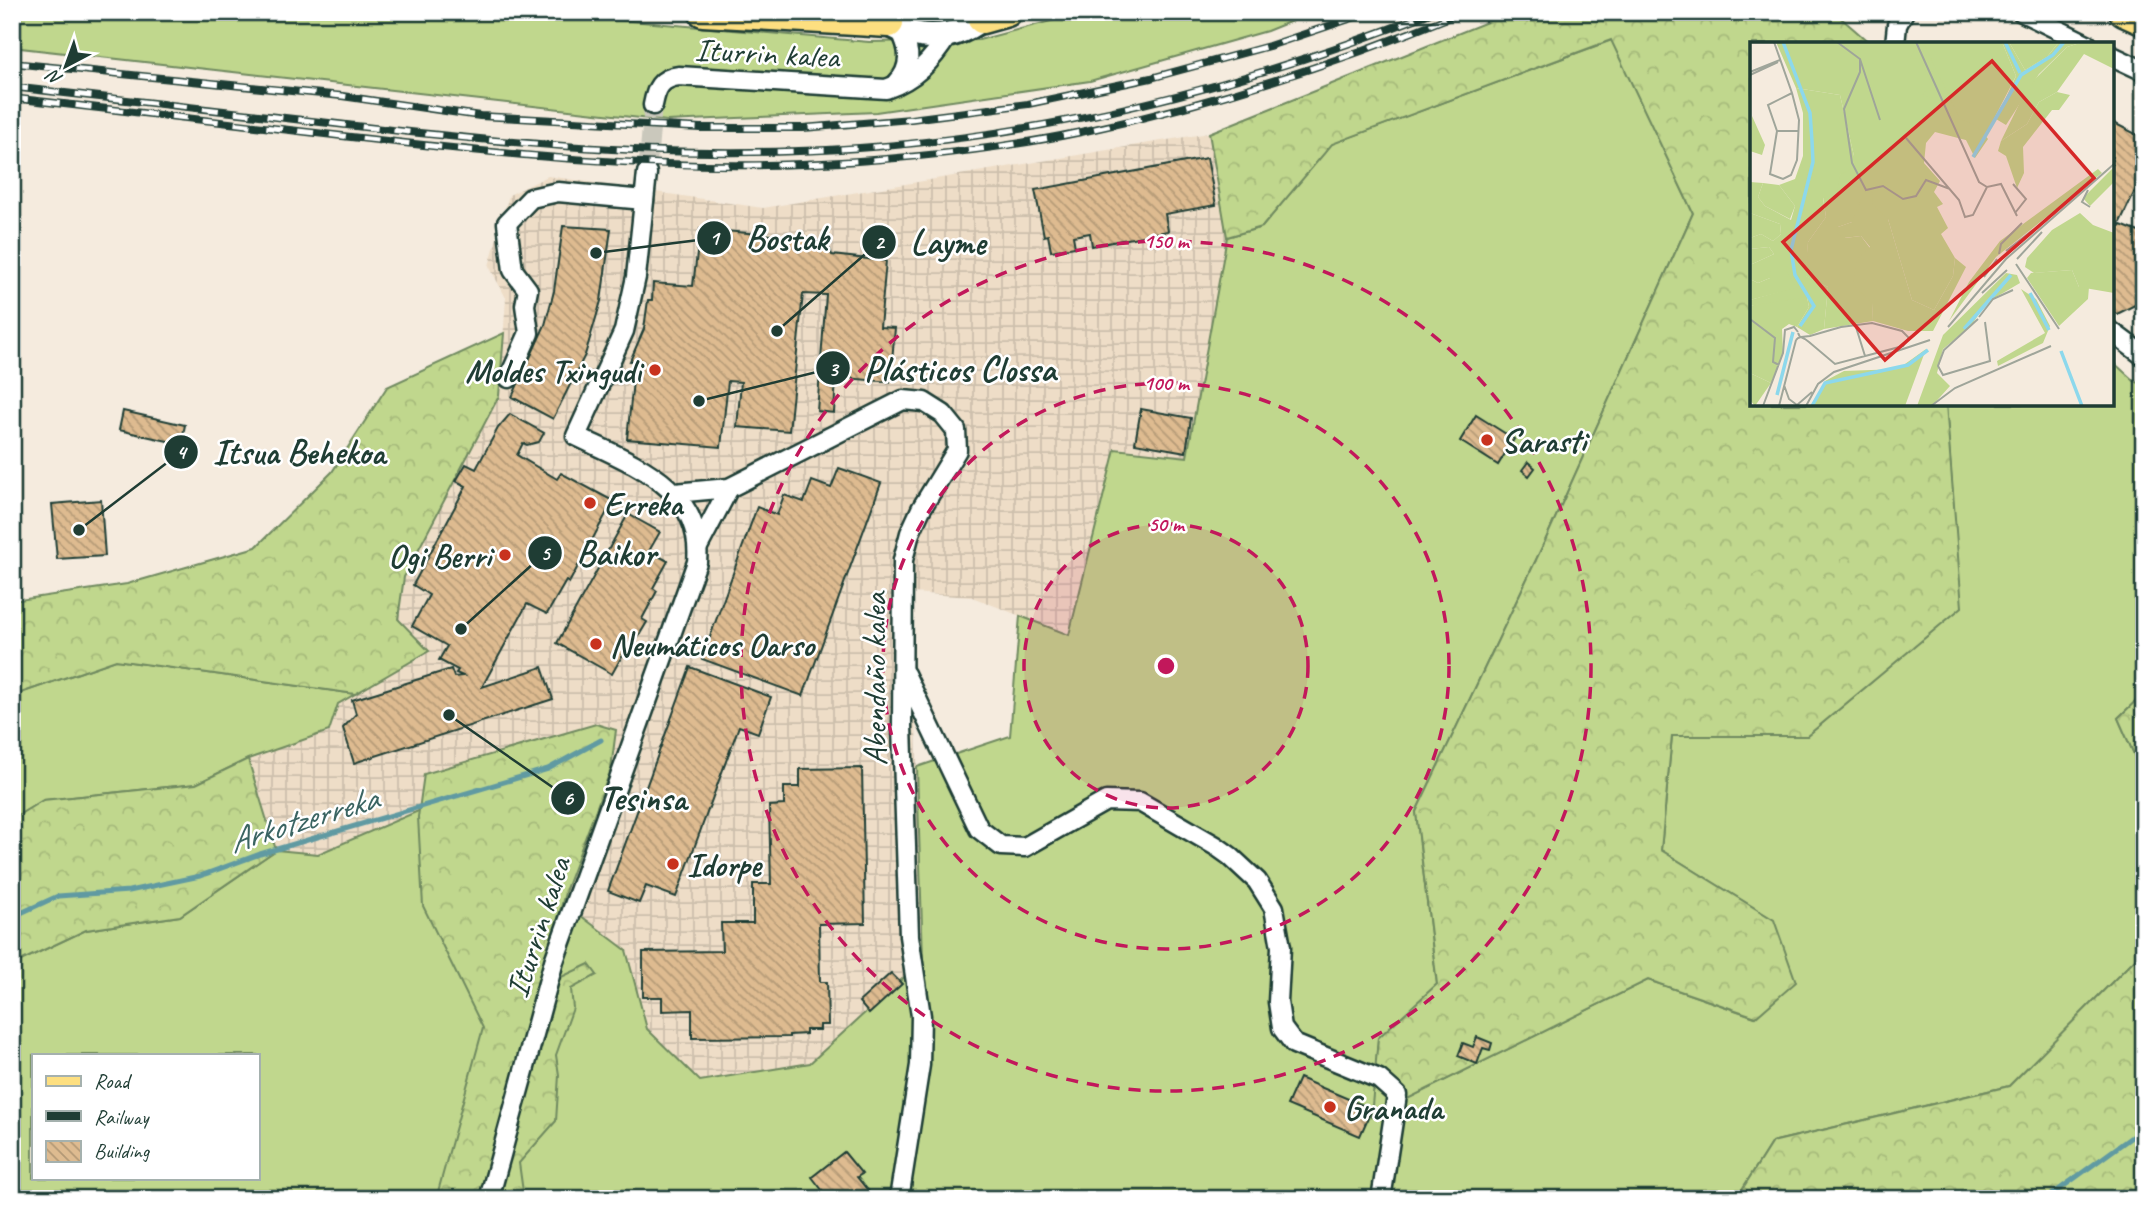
<svg xmlns="http://www.w3.org/2000/svg" width="2156" height="1211" font-family="Caveat,sans-serif">
<style>
.industrial{fill:url(#industrial-grid)}
.grass{fill:#c0d78d;stroke:#708a60;stroke-width:2;fill-rule:evenodd}
.forest{fill:url(#forest-crowns);stroke:#708a60;stroke-width:2}
.lines{fill:none;stroke-linecap:round;stroke-linejoin:round}
.stream{stroke:#609aa2;stroke-width:5}
.building{fill:url(#building-back-hatch);stroke:#1f3d34;stroke-width:2}
.street-tunnel{stroke:#cac8bc;stroke-width:18;stroke-dasharray:18 9;stroke-linecap:butt}
.street-casing{stroke:#1f3d34;stroke-width:23}
.secondary-casing{stroke:#1f3d34;stroke-width:30}
.primary-casing{stroke:#1f3d34;stroke-width:33}
.street{stroke:#fff;stroke-width:18}
.secondary{stroke:#fff;stroke-width:24}
.primary{stroke:#fddf80;stroke-width:28}
.rail-casing{stroke:#1f3d34;stroke-width:8}
.rail{stroke:#fff;stroke-width:5;stroke-dasharray:16;stroke-linecap:butt}
.ring{fill:none;stroke:#c2185b;stroke-width:3.5;stroke-dasharray:12 9}
.poi-dot{fill:#c8321e;stroke:#fff;stroke-width:2.5}
.labels{text-anchor:middle;stroke-width:5;stroke-linejoin:round;paint-order:stroke}
.street-label{font-size:33px;fill:#1f3d34;stroke:#fff}
.poi-label{font-size:33px;font-weight:bold;fill:#1f3d34;stroke:#fff;text-anchor:start}
.water-label{font-size:35px;font-style:italic;fill:#3a6462;stroke:#fff}
.inset-river{fill:none;stroke:#8cd8ec;stroke-width:3.5}
.inset-road{fill:none;stroke:#9fa59a;stroke-width:2}
.view{fill:#d62828;fill-opacity:0.15;stroke:#d62828;stroke-width:3.5}
.inset-edge{fill:none;stroke:#1f3d34;stroke-width:3.5}
.centre{fill:#c2185b;stroke:#fff;stroke-width:3.5}
.ring-label{font-size:21px;text-anchor:middle;font-weight:bold;fill:#c2185b;stroke:#fff;stroke-width:5;stroke-linejoin:round;paint-order:stroke}
.leader{fill:none;stroke:#1f3d34;stroke-width:2.5}
.callout-dot{fill:#1f3d34;stroke:#fff;stroke-width:2.5}
.mark-label{font-size:21px;text-anchor:middle;font-weight:bold;fill:#fff}
.callout-label{font-size:35px;text-anchor:middle;font-weight:bold;fill:#1f3d34;stroke:#fff;stroke-width:5;stroke-linejoin:round;paint-order:stroke}
</style>
<defs>
<pattern id="industrial-grid" width="8" height="8" patternUnits="userSpaceOnUse" patternTransform="scale(1.75)"><rect width="8" height="8" fill="#eeddc7"/><path d="M0 4h8M4 0v8" fill="none" stroke="#ccbfac"/></pattern>
<pattern id="forest-crowns" width="20" height="18" patternUnits="userSpaceOnUse" patternTransform="scale(1.75)"><rect width="20" height="18" fill="#c0d78d"/><path d="M2 6a3 3 0 1 1 6 0M12 15a3 3 0 1 1 6 0" fill="none" stroke="#a5b97a"/></pattern>
<pattern id="building-back-hatch" width="6" height="6" patternUnits="userSpaceOnUse" patternTransform="scale(1.75)"><rect width="6" height="6" fill="#debb90"/><path d="M-1 5l2 2M0 0l6 6M5-1l2 2" fill="none" stroke="#b39976"/></pattern>
</defs>
<rect width="100%" height="100%" fill="#f5ebde"/>
<filter id="ink" filterUnits="userSpaceOnUse"><feTurbulence type="fractalNoise" baseFrequency=".0143" numOctaves="2"/><feDisplacementMap in="SourceGraphic" scale="14" xChannelSelector="R" yChannelSelector="G"/><feConvolveMatrix kernelMatrix="1 2 1 2 8 2 1 2 1" color-interpolation-filters="sRGB"/></filter>
<g filter="url(#ink)">
<path class="industrial" d="M1209,133L1227,237L1187,457L1115,450L1069,635L972,597L912,593L923,960L810,1064L700,1081L647,1029L626,950L543,887L493,779L318,855L276,850L248,759L329,731L338,704L398,619L404,577L499,396L506,298L489,266L509,195L548,176L763,208Z"/>
<g class="grass">
<path d="M12,12H529L869,42L979,40L1085,12H1314L1267,31L1090,81L876,112L667,121L12,47Z"/>
<path d="M897,12H969C941,25 924,28 897,12Z"/>
<path d="M1612,40L1693,213L1545,541L1416,812L1437,985L1378,1038L1372,1116L1648,980L1755,1017L1795,982L1773,920L1661,850L1672,736H1807L1961,607L1946,404H2112V361L2134,381L2144,385V693L2118,718L2144,777V950L2009,1086L1772,1142L1736,1199H12V965L86,930L180,916L276,850L318,854L493,779L543,887L626,950L647,1029L700,1081L810,1063L923,960L917,767L1010,736L1020,616L1069,635L1115,449L1187,457L1227,237L1262,227L1331,144ZM33,1055H257V1178H33Z"/>
<path d="M116,660L355,694L338,704L329,731L248,759L196,784L44,800L12,819V696Z"/>
</g>
<g class="forest">
<path d="M1512,12H1834L1871,44H1752V404H1946L1962,607L1807,736H1672L1661,850L1774,920L1796,982L1756,1017L1648,980L1371,1117L1378,1038L1437,984L1416,812L1545,541L1693,213L1611,40L1332,144L1262,227L1227,237L1209,133Z"/>
<path d="M504,333L499,396L404,577L398,619L429,651L355,694L116,660L12,696V601L127,584L256,547L332,472L387,387Z"/>
<path d="M2144,693V777L2118,718Z"/>
<path d="M596,724L616,730L611,769L566,889L482,1199H436L483,1028L423,906L418,817L424,774Z"/>
<path d="M248,759L276,850L180,916L86,930L12,965V819L43,800L196,784Z"/>
<path d="M2144,950V1199H1736L1772,1142L2009,1086Z"/>
<path d="M589,964L597,975L571,989L573,1008L556,1055L559,1075L556,1121L519,1163L524,1199H496L555,980Z"/>
</g>
<g class="lines">
<g class="stream">
<path d="M12,917L58,896L129,891L200,876L260,854L548,769L601,740"/>
<path d="M2046,1199L2144,1128"/>
</g>
</g>
<g class="building">
<path d="M2112,122L2144,138V172L2112,239Z"/>
<path d="M1207,158L1216,205L1165,214L1168,231L1092,246L1090,233L1073,236L1075,247L1051,251L1048,235L1044,236L1035,190Z"/>
<path d="M2121,225L2144,234V296L2141,302L2117,314L2112,311V239Z"/>
<path d="M563,226L611,229L601,301L585,355L553,419L512,397L545,325L554,291Z"/>
<path d="M700,229L809,238L828,245L832,255L886,261L880,327L895,328L890,382L836,377L834,413L817,411L826,295L803,294L789,431L737,427L741,382L728,381L721,447L627,439L635,361H630L644,329L648,300H652L653,283L693,286Z"/>
<path d="M1141,409L1191,418L1186,452L1135,443Z"/>
<path d="M123,411L185,425L181,444L119,430Z"/>
<path d="M510,414L544,433L539,442L527,445L523,443L517,455L557,479L561,473L613,501L569,583L566,581L547,614L527,604L482,687L542,667L553,699L354,763L343,728L356,714L352,700L451,669L454,677L463,676L456,673L458,670L439,660L447,646L412,626L429,595L413,585L466,486L456,481L466,464L476,469L498,428Z"/>
<path d="M1476,415L1514,439L1498,465L1460,441Z"/>
<path d="M1528,462L1535,468L1529,476L1522,470Z"/>
<path d="M839,468L881,483L803,696L702,659L757,507L777,515L784,495L804,502L812,481L831,488Z"/>
<path d="M101,500L105,556L57,559L52,504Z"/>
<path d="M628,514L660,532L649,551L668,561L653,588L657,591L642,619L647,622L631,649L627,647L612,674L557,643Z"/>
<path d="M690,667L771,697L758,733L739,726L676,897L646,886L639,903L608,891Z"/>
<path d="M862,768L865,923L819,924L820,982H827L828,1025H820V1030H806V1034L789,1035V1037L692,1038V1010L662,1011V997H643V952L722,951L721,923H753V884H771L769,806L784,805V787H800V769Z"/>
<path d="M891,973L902,984L869,1014L859,1002Z"/>
<path d="M1477,1037L1492,1043L1490,1050L1483,1048L1477,1064L1458,1056L1463,1043L1473,1047Z"/>
<path d="M1299,1078L1372,1109L1360,1136L1287,1105Z"/>
<path d="M844,1152L862,1174L857,1177L875,1199H860L856,1194L850,1199H829L812,1177Z"/>
</g>
<g class="lines">
<path class="street-tunnel" d="M647,173L653,105"/>
<defs>
<g id="street">
<path d="M2022,12L2087,44"/>
<path d="M1895,44L1897,25L1904,12"/>
<path d="M2112,56L2144,71"/>
<path d="M897,83C913,67 910,48 900,30"/>
<path d="M653,105C656,89 660,78 679,76L886,89C915,79 932,61 948,35"/>
<path d="M2112,332L2144,356"/>
<path d="M509,378L529,333L525,305L528,290L513,270L507,223L531,198L558,192L644,200"/>
<path d="M675,493L729,488L903,400L924,402L943,414L956,430L957,450L921,509L910,533L903,560L902,726L909,936L921,1016L920,1065L899,1199"/>
<path d="M698,547L729,488"/>
<path d="M905,674L979,829L1001,846L1025,847L1106,801L1140,802L1216,846L1230,856L1257,881L1274,908L1281,947L1278,1002L1282,1028L1294,1044L1379,1079L1397,1095L1381,1199"/>
<path d="M489,1199L554,961L697,562C704,487 631,463 576,436L624,331L636,277L647,173"/>
</g>
<path id="secondary" d="M877,12C907,45 958,43 988,12"/>
<g id="primary">
<path d="M703,12L889,23"/>
<path d="M2124,12L2144,21"/>
<path d="M982,19L1007,12"/>
</g>
</defs>
<use href="#street" class="street-casing"/>
<use href="#secondary" class="secondary-casing"/>
<use href="#primary" class="primary-casing"/>
<use href="#street" class="street"/>
<use href="#secondary" class="secondary"/>
<use href="#primary" class="primary"/>
<defs>
<g id="rail">
<path d="M12,63L342,96L480,116L700,128H803L911,119L1028,104L1151,78L1269,46L1370,12"/>
<path d="M12,87C118,99 224,111 329,123C485,141 642,157 799,151C1017,144 1231,92 1433,12"/>
<path d="M12,98C125,111 238,124 351,137C500,154 651,170 802,164C895,160 990,151 1081,132C1212,104 1338,63 1462,12"/>
</g>
</defs>
<use href="#rail" class="rail-casing"/>
<use href="#rail" class="rail"/>
</g>
</g>
<circle cx="1166" cy="666" r="142" fill="#c2185b" fill-opacity=".12"/>
<g class="ring">
<circle cx="1166" cy="666" r="142"/>
<circle cx="1166" cy="666" r="283"/>
<circle cx="1166" cy="666" r="425"/>
</g>
<g class="poi-dot">
<circle cx="655" cy="370" r="7"/>
<circle cx="1487" cy="440" r="7"/>
<circle cx="590" cy="503" r="7"/>
<circle cx="505" cy="555" r="7"/>
<circle cx="596" cy="644" r="7"/>
<circle cx="673" cy="864" r="7"/>
<circle cx="1330" cy="1107" r="7"/>
</g>
<g class="labels">
<g class="street-label">
<text transform="translate(767 52) rotate(3)" y="12">Iturrin kalea</text>
<text transform="translate(874 679) rotate(-90)" y="12">Abendaño kalea</text>
<text transform="translate(537 927) rotate(-72)" y="12">Iturrin kalea</text>
</g>
<g class="poi-label">
<text x="641" y="382" text-anchor="end">Moldes Txingudi</text>
<text x="1501" y="452">Sarasti</text>
<text x="604" y="515">Erreka</text>
<text x="491" y="567" text-anchor="end">Ogi Berri</text>
<text x="610" y="656">Neumáticos Oarso</text>
<text x="687" y="876">Idorpe</text>
<text x="1344" y="1119">Granada</text>
</g>
<g class="water-label">
<text transform="translate(303 819) rotate(-17)" y="12">Arkotzerreka</text>
</g>
</g>
<g transform="translate(1750 42)">
<rect width="364" height="364" fill="#f5ebde"/>
<path d="M26,0H252L266,34L231,102L185,90L176,101L174,121L190,139L184,150L193,162L187,165L198,186L191,192L205,216L203,234L184,268L162,258L138,177L102,180L88,185L95,196L111,194L120,206L123,279L74,287L78,245L55,234L58,200L76,175L73,155L104,114L90,53L46,46ZM259,0H309L297,15L275,28ZM333,0H364V27L334,12L307,50L289,60L277,82L251,99L278,44L317,5ZM348,127L352,131L246,215L199,279L219,240L250,199ZM13,141L29,143L45,164L40,177L15,164L8,155ZM0,171L30,182L31,192L23,199L11,192L0,196ZM19,205L24,212L0,223V207ZM322,228L329,245H339L338,257L309,284L277,236L281,231ZM256,231L267,233L270,241L236,261L221,284L193,307L187,331L200,344L182,364H167L193,293ZM271,247L286,257L300,284L293,301L248,324L247,319L295,291ZM44,253L57,255L59,265L47,285L39,282L32,287L33,311L21,341L0,331V264ZM176,307L155,364H62L75,339L94,329L148,327Z" fill="#c0d78d"/>
<path d="M160,0H165L208,88L206,92L187,56L172,54L176,48L184,49L183,44L170,17L160,16L165,8ZM167,0H173L210,77L227,84L238,97L225,116ZM252,0H259L275,28L297,15L309,0H333L317,5L289,32L256,83L246,77L266,34ZM46,46L90,53L104,114V125L90,133L87,151L73,156L76,175L58,200L56,234L78,245L74,287L60,293L47,285L59,265L57,255L0,264V258L46,245L20,236L8,241L0,237V223L24,212L19,205L0,207V196L11,192L23,199L31,192L30,182L0,171V140L13,141L8,155L15,164L41,178L45,164L29,143L45,137L53,114V71ZM307,50L320,53L309,68H302L273,105L274,131L267,146L256,114L248,109L251,99L277,82L289,60ZM2,74L15,103L12,113L0,109ZM364,125V140L340,164L333,156ZM117,143L123,152L122,162L138,177L162,258L184,268L203,234L205,216L216,225L183,289H158L123,279L122,261L103,243L107,217L120,205L111,194L94,196L87,192L88,185L102,180ZM0,331L21,341L5,364L0,358Z" fill="#c0d78d"/>
<path d="M330,171L343,183L364,191V251L329,245L322,228L284,231L275,225L277,216L302,188ZM21,229H36L47,246L0,258V237L8,241L20,236Z" fill="#c0d78d"/>
<path class="inset-river" d="M33,0L60,71L62,99L63,120L41,208L45,233L64,264L50,284M255,0L270,31M223,115L271,33L303,13L314,0M280,251L299,288M214,287L261,233M311,309L332,364M27,353L43,290M62,364L75,341L158,323L178,308"/>
<path class="inset-road" d="M24,0L42,51L49,78L47,118L41,133L33,137L20,132L27,89L18,63L42,51M87,0L110,17L130,78M166,0L229,140L237,145L251,142L267,174M110,17V30L94,67L102,121L116,148L133,144L153,157L166,154L176,138L200,147M0,30L30,18M0,33L28,20M27,89H49M156,96L209,158L215,175L223,173L237,145M263,142L276,157L265,171M338,148L332,160L340,165M256,209L283,188M249,212L251,202L272,181M267,217L292,190M266,222L309,287M234,235L247,217M232,251L257,228M229,275L243,257L263,248M0,277L25,296L23,320L29,323M228,277L194,308L188,324L193,333L240,319L235,280M105,282L115,314M198,285L256,217L364,122M46,298L48,296L51,295L60,294L91,285L122,281L152,289L159,296L153,304L85,322L59,300L55,297L51,295H50L48,291M34,343L39,357L47,363L62,350M13,364L33,311L35,288L44,285L48,290M29,364L46,298M56,364L68,342L84,330L180,298M181,364L205,346L301,304"/>
<path class="view" d="M242,19L344,136L135,318L33,200Z"/>
<rect width="364" height="364" class="inset-edge"/>
</g>
<circle cx="1166" cy="666" r="10" class="centre"/>
<g class="ring-label">
<text x="1166" y="248">150 m</text>
<text x="1166" y="390">100 m</text>
<text x="1166" y="531">50 m</text>
</g>
<path class="leader" d="M596 253L714 238M777 331L879 242M699 401L833 368M79 530L181 452M461 629L545 553M449 715L568 798"/>
<g class="callout-dot">
<circle cx="596" cy="253" r="7"/>
<circle cx="777" cy="331" r="7"/>
<circle cx="699" cy="401" r="7"/>
<circle cx="79" cy="530" r="7"/>
<circle cx="461" cy="629" r="7"/>
<circle cx="449" cy="715" r="7"/>
<circle cx="714" cy="238" r="18"/>
<circle cx="879" cy="242" r="18"/>
<circle cx="833" cy="368" r="18"/>
<circle cx="181" cy="452" r="18"/>
<circle cx="545" cy="553" r="18"/>
<circle cx="568" cy="798" r="18"/>
</g>
<g class="mark-label">
<text x="714" y="245">1</text>
<text x="879" y="249">2</text>
<text x="833" y="376">3</text>
<text x="181" y="459">4</text>
<text x="545" y="560">5</text>
<text x="568" y="805">6</text>
</g>
<g class="callout-label">
<text x="787" y="250">Bostak</text>
<text x="948" y="254">Layme</text>
<text x="960" y="381">Plásticos Clossa</text>
<text x="299" y="464">Itsua Behekoa</text>
<text x="616" y="565">Baikor</text>
<text x="643" y="810">Tesinsa</text>
</g>
<rect width="2156" height="1211" fill="none" stroke="#fff" stroke-width="42"/>
<rect x="21" y="21" width="2114" height="1169" fill="none" stroke="#1f3d34" stroke-width="2.5" filter="url(#ink)"/>
<rect x="32" y="1054" width="228" height="126" fill="#ffffff" stroke="#a5b1ae" stroke-width="2"/>
<rect x="46" y="1076" width="35" height="10" fill="#fddf80" stroke="#a5b1ae" stroke-width="2"/>
<text x="94" y="1088" font-size="21" fill="#1f3d34">Road</text>
<rect x="46" y="1111" width="35" height="10" fill="#1f3d34" stroke="#a5b1ae" stroke-width="2"/>
<text x="94" y="1124" font-size="21" fill="#1f3d34">Railway</text>
<rect x="46" y="1141" width="35" height="21" fill="url(#building-back-hatch)" stroke="#a5b1ae" stroke-width="2"/>
<text x="94" y="1158" font-size="21" fill="#1f3d34">Building</text>
<g transform="translate(66 66) rotate(221)" stroke="#ffffff" stroke-width="5" paint-order="stroke">
<path d="M0-5L12 26L0 18L-12 26Z" fill="#1f3d34"/>
<text y="-10" font-size="19" font-weight="bold" text-anchor="middle" fill="#1f3d34">N</text>
</g>
</svg>
